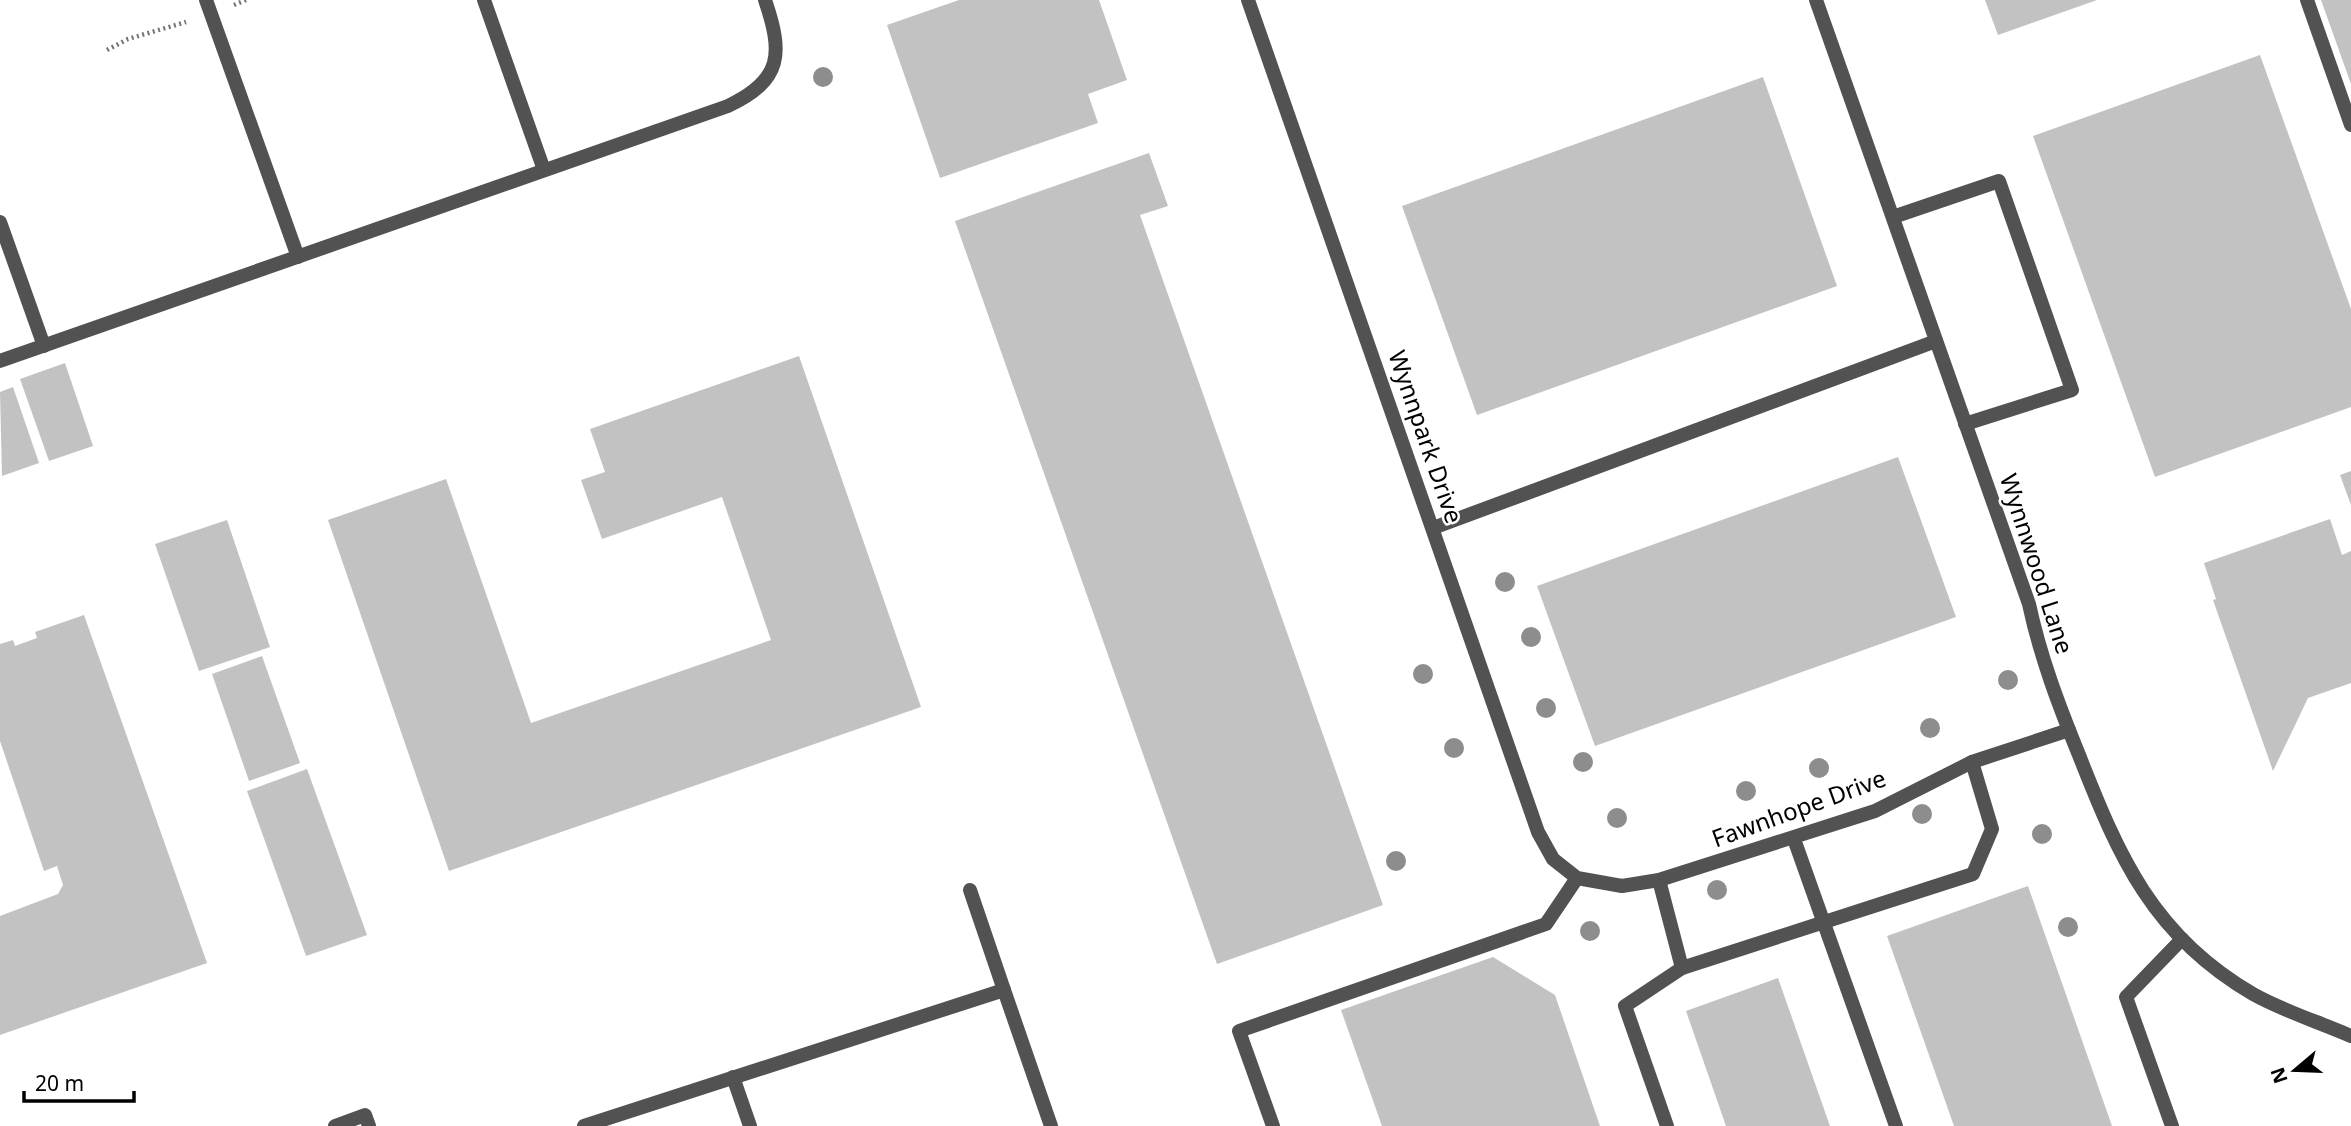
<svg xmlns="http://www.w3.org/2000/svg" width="2351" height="1126" font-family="'Noto Sans',sans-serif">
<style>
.building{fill:#c2c2c2}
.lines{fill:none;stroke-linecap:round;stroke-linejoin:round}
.path{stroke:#747474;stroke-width:4.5;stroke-dasharray:2 3.5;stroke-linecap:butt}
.service{stroke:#525252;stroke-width:14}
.minor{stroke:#525252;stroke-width:14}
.tree{fill:#8d8d8d}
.labels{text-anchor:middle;stroke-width:5;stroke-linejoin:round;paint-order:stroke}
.street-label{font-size:24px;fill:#000;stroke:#fff}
</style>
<rect width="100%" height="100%" fill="#fff"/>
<g class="building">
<path d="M959,0H1099L1127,80L1088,94L1098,123L940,178L887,25Z"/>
<path d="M1985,0H2097L1998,35Z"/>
<path d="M2321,0H2351V84Z"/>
<path d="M2260,55L2351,309V407L2155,477L2033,136Z"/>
<path d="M1763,77L1837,286L1477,415L1402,206Z"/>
<path d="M1149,153L1168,206L1140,215L1383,905L1217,964L955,221Z"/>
<path d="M799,356L921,707L449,871L328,520L446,479L531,723L771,640L722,497L602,539L581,480L605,472L590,429Z"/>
<path d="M65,363L93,446L49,461L20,379Z"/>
<path d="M13,387L39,463L2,476L0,392Z"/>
<path d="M1898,457L1956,617L1595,746L1537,586Z"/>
<path d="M2351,471V505L2340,475Z"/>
<path d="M2330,519L2342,555L2351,551V683L2308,698L2273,771L2213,600L2216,599L2204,563Z"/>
<path d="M227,520L270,647L199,671L155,544Z"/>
<path d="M84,615L207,963L0,1035V916L58,894L63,885L57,866L44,871L0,741V644L13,640L15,646L37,638L35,632Z"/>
<path d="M262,656L300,763L249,781L212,674Z"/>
<path d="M307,769L367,935L306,956L247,791Z"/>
<path d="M2028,886L2112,1126H1954L1887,936Z"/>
<path d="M1493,957L1555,995L1600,1126H1382L1341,1010Z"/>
<path d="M1778,978L1830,1126H1726L1686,1011Z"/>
</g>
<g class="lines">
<g class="path">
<path d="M234,5L246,0"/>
<path d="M107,50L128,39L186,22"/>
</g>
<g class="service">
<path d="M2307,0L2351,125"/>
<path d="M1893,217L1999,181L2072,390L1965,424"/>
<path d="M1433,528L1936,341"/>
<path d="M1794,839L1896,1126"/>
<path d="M1659,880L1682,968"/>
<path d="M335,1126L365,1115L369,1126"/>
<path d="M1273,1126L1239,1031L1546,924L1577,878"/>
<path d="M1667,1126L1625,1006L1682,968L1973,874L1992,829L1972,762"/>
<path d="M2172,1126L2126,997L2182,939"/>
</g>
<g class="minor">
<path d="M206,0L298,257"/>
<path d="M484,0L544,170"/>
<path d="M1248,0L1538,832L1553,859L1577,878L1622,886L1659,880L1875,811L1972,762L2069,730"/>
<path d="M1816,0L2029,604C2040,656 2059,706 2079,755C2119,857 2153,936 2253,994C2283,1011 2319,1022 2351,1036"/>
<path d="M0,222L44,346"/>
<path d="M0,361L728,106C783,80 783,53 765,0"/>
<path d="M970,890L1004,990"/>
<path d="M733,1077L750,1126"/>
<path d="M584,1126L1004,990L1051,1126"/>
</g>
</g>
<g class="tree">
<circle cx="823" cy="77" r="10"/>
<circle cx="1505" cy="582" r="10"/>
<circle cx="1531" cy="637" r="10"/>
<circle cx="1423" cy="674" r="10"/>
<circle cx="2008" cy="680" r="10"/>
<circle cx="1546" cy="708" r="10"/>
<circle cx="1930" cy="728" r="10"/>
<circle cx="1454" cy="748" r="10"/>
<circle cx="1583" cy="762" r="10"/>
<circle cx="1819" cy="768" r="10"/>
<circle cx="1746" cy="791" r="10"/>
<circle cx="1922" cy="814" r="10"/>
<circle cx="1617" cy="818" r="10"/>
<circle cx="2042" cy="834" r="10"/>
<circle cx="1396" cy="861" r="10"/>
<circle cx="1717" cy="890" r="10"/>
<circle cx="2068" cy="927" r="10"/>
<circle cx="1590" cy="931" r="10"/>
</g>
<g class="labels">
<g class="street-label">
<text transform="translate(1425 437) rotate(71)" y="8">Wynnpark Drive</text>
<text transform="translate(2036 564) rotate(72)" y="8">Wynnwood Lane</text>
<text transform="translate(1799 809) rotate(-20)" y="8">Fawnhope Drive</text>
</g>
</g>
<g transform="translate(2295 1070) rotate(251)" stroke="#ffffff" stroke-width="5" paint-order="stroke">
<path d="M0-5L12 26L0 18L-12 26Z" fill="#000000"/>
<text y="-10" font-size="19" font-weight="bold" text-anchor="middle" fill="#000000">N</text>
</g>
<path d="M24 1091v10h110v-10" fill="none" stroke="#000000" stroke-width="3.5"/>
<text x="35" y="1091" font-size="21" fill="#000000" stroke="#ffffff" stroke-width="5" paint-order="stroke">20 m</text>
</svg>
